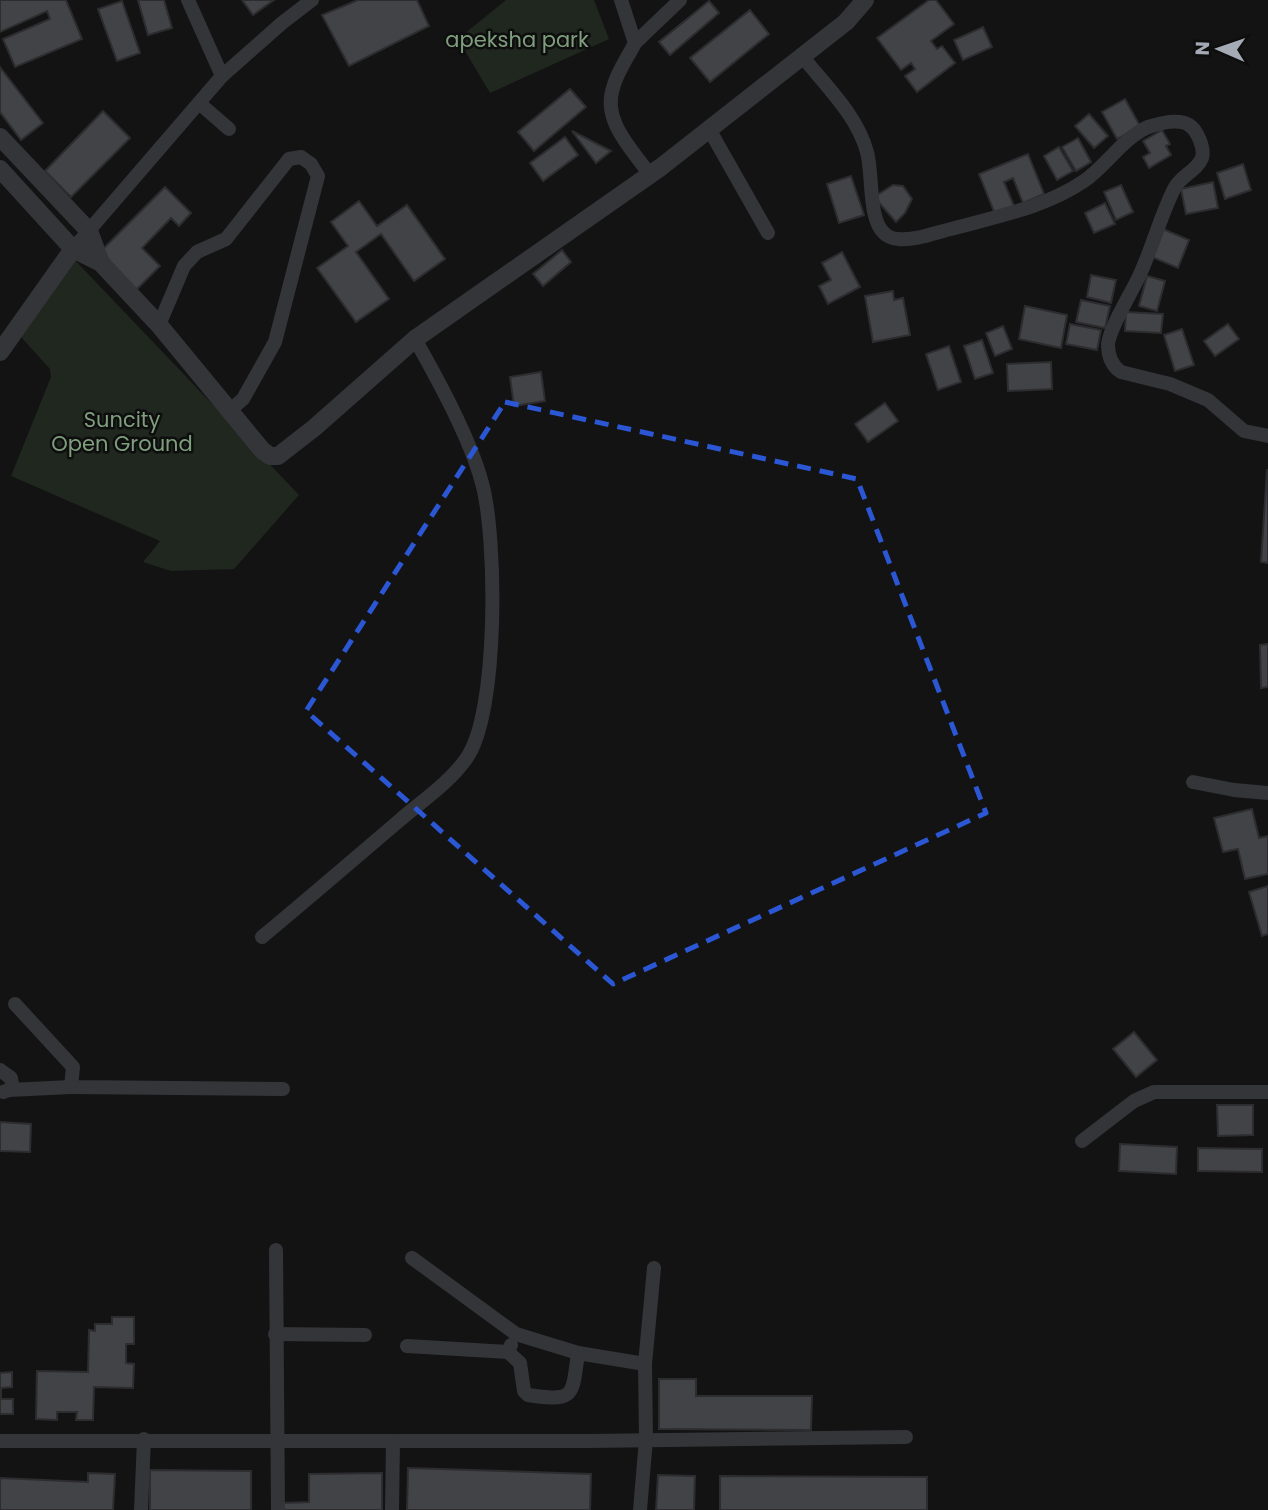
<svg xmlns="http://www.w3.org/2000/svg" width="1268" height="1510" font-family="Poppins,sans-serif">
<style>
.green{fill:#1f271f}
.building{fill:#424347;stroke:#2d2d30;stroke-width:2}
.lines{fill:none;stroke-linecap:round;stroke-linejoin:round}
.minor{stroke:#343539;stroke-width:14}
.tertiary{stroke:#343539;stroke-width:18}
.marked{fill:none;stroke:#2b57d4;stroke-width:5;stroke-dasharray:14 9;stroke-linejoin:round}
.labels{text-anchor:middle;stroke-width:5;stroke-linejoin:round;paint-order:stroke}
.park-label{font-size:21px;fill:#7f9e7d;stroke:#0e0e0f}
</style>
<rect width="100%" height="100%" fill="#131314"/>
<g class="green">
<path d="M506,0H594L609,39L490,93L458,39Z"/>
<path d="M72,257L299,495L234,569L171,571L143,562L160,541L11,476L51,377L50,369L21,337Z"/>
</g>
<g class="building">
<path d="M0,0H66L82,39L15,67L3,39L50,19L47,11L0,32Z"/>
<path d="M138,0H164L172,28L148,35Z"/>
<path d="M242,0H274L253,15Z"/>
<path d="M358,0H417L429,26L349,66L322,15Z"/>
<path d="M929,0H936L954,24L931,41L937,49L942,46L955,63L917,92L905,76L915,69L911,63L901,70L877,38Z"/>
<path d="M122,1L140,53L117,61L98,9Z"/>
<path d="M709,1L719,13L670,55L659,42Z"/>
<path d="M750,10L769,34L710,82L690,58Z"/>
<path d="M983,27L992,47L963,60L954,40Z"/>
<path d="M0,67L43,123L21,140L0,112Z"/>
<path d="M570,89L586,107L534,151L518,132Z"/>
<path d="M1125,99L1140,126L1117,139L1102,112Z"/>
<path d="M103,111L130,138L71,197L45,171Z"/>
<path d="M1089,114L1108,136L1094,148L1075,126Z"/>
<path d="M1162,130L1170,144L1166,146L1171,155L1149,168L1143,157L1150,153L1143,141Z"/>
<path d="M572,131L611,151L596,163Z"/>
<path d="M565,137L578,155L543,181L530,163Z"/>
<path d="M1078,138L1091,162L1076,171L1062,147Z"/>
<path d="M1059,147L1073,171L1057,180L1044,156Z"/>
<path d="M1028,154L1044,194L1023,203L1013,178L1004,182L1014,206L995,214L979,174Z"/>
<path d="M1243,164L1251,190L1225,199L1217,173Z"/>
<path d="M851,176L864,215L839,223L827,184Z"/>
<path d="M1213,182L1218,208L1186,214L1181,189Z"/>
<path d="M893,185L903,186L912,199L905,213L896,222L874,197Z"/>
<path d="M1121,185L1133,212L1116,220L1104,192Z"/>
<path d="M165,187L191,213L179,226L171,218L142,248L160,266L135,291L98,254Z"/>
<path d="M359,201L377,226L407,205L445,259L414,281L381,234L356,252L389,299L356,322L317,268L348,246L331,222Z"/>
<path d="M1105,203L1115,224L1094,233L1085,213Z"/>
<path d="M1163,229L1189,240L1178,268L1152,257Z"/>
<path d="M562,250L571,262L543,286L533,274Z"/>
<path d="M842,252L860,287L828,304L819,286L831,280L822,263Z"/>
<path d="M1091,275L1116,280L1111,303L1087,297Z"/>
<path d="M1147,276L1165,281L1157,311L1139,306Z"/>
<path d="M893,291L894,300L903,298L910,335L873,342L865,296Z"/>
<path d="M1081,300L1110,306L1105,328L1076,322Z"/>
<path d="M1025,306L1067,315L1061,348L1019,339Z"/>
<path d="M1126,312L1163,314L1161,333L1125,331Z"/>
<path d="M1070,324L1101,330L1097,350L1066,344Z"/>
<path d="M1228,324L1239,339L1215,356L1204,341Z"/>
<path d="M1003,326L1012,349L995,356L986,333Z"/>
<path d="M1182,329L1194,365L1175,371L1164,335Z"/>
<path d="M982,340L993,373L975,379L964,346Z"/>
<path d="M949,346L961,382L938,390L926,354Z"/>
<path d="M1051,362L1052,389L1008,391L1007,364Z"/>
<path d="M541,372L545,401L514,406L510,377Z"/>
<path d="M885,403L898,421L868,442L855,424Z"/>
<path d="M1267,470H1268V563L1261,562Z"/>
<path d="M1268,644V687L1261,688L1260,645Z"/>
<path d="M1252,809L1259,838L1268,836V874L1245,879L1238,849L1223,852L1214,818Z"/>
<path d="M1268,886V934L1262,936L1249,892Z"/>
<path d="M1134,1032L1157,1060L1136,1077L1113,1049Z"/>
<path d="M1217,1105H1253V1135L1218,1136Z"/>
<path d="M0,1122L31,1124L30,1152L0,1151Z"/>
<path d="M1120,1144L1177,1147L1176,1174L1119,1171Z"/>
<path d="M1198,1148L1262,1149V1172L1198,1171Z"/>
<path d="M112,1317H134V1344H126V1363L134,1364L133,1388L94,1387L93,1420H76L77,1412H57V1420L36,1419L37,1371L88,1372L89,1330L95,1331V1324H112Z"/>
<path d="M12,1372V1387L1,1388V1399H13V1414H0V1373Z"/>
<path d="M659,1379H696V1396H812L811,1430L659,1429Z"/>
<path d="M408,1468L591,1474L590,1510H407Z"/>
<path d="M150,1470L251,1471V1510H150Z"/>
<path d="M88,1473L115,1474L113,1510H0V1478L88,1482Z"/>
<path d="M382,1473V1510H282V1503L309,1502V1474Z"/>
<path d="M658,1475L695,1476L694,1510H656Z"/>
<path d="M720,1476L927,1477V1510H720Z"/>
</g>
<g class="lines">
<g class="minor">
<path d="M188,0L222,76"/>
<path d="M621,0L635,43L680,0"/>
<path d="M635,43C628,57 617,72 613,88C602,121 632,149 650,175"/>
<path d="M802,56C825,85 857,115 867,152C873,173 868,219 884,233C887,236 893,239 898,239C916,241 937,232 955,228C998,216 1046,207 1084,181C1106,166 1123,138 1148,127C1160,123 1178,118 1189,125C1197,130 1205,148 1202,158C1197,171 1180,176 1174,189C1161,215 1153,245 1141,272C1133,291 1110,326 1108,344C1108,356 1112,366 1121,372L1170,384L1208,400L1244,431L1268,436"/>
<path d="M199,103L229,129"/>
<path d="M709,129L768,233"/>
<path d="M73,249L222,76L282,23L312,0"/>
<path d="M159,325L184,266L197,252L226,239L289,159L301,157L311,164L318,176L275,342L243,399L229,411"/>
<path d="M1193,782L1234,790L1268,793"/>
<path d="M262,937C309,898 354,859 400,820C422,801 449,783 466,759C499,714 497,537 482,483C470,438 438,380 415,339"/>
<path d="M15,1004L73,1067L71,1087L283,1089"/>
<path d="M0,1070L11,1078L12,1085L9,1090L3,1092"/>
<path d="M9,1090L71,1087"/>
<path d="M1082,1141L1134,1101L1154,1092H1268"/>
<path d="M276,1250L278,1510"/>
<path d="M412,1258L516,1334L578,1353L645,1364"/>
<path d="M275,1334L365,1335"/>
<path d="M407,1346L508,1352L511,1345"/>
<path d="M508,1352L520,1363L524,1391L528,1395C575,1402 572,1397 578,1353"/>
<path d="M0,1441H590L906,1437"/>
<path d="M141,1510L144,1439"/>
<path d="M392,1510L393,1441"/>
<path d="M640,1510L646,1439L645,1364L654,1268"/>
</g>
<g class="tertiary">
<path d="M0,137L89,231L101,263"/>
<path d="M0,169L73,249L101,263L159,325L262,450L270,456H278L314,428L415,339L661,167L846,22L865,0"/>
<path d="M0,352L73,249"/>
</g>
</g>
<path class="marked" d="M505,402L857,479L986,813L613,984L306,711Z"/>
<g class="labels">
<g class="park-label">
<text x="517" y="47">apeksha park</text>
<text x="122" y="427">Suncity<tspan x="122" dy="24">Open Ground</tspan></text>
</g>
</g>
<g transform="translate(1219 49) rotate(272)" stroke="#0e0e0f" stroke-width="5" paint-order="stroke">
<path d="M0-5L12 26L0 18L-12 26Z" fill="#a5abb4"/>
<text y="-10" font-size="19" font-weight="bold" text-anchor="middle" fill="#a5abb4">N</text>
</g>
</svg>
